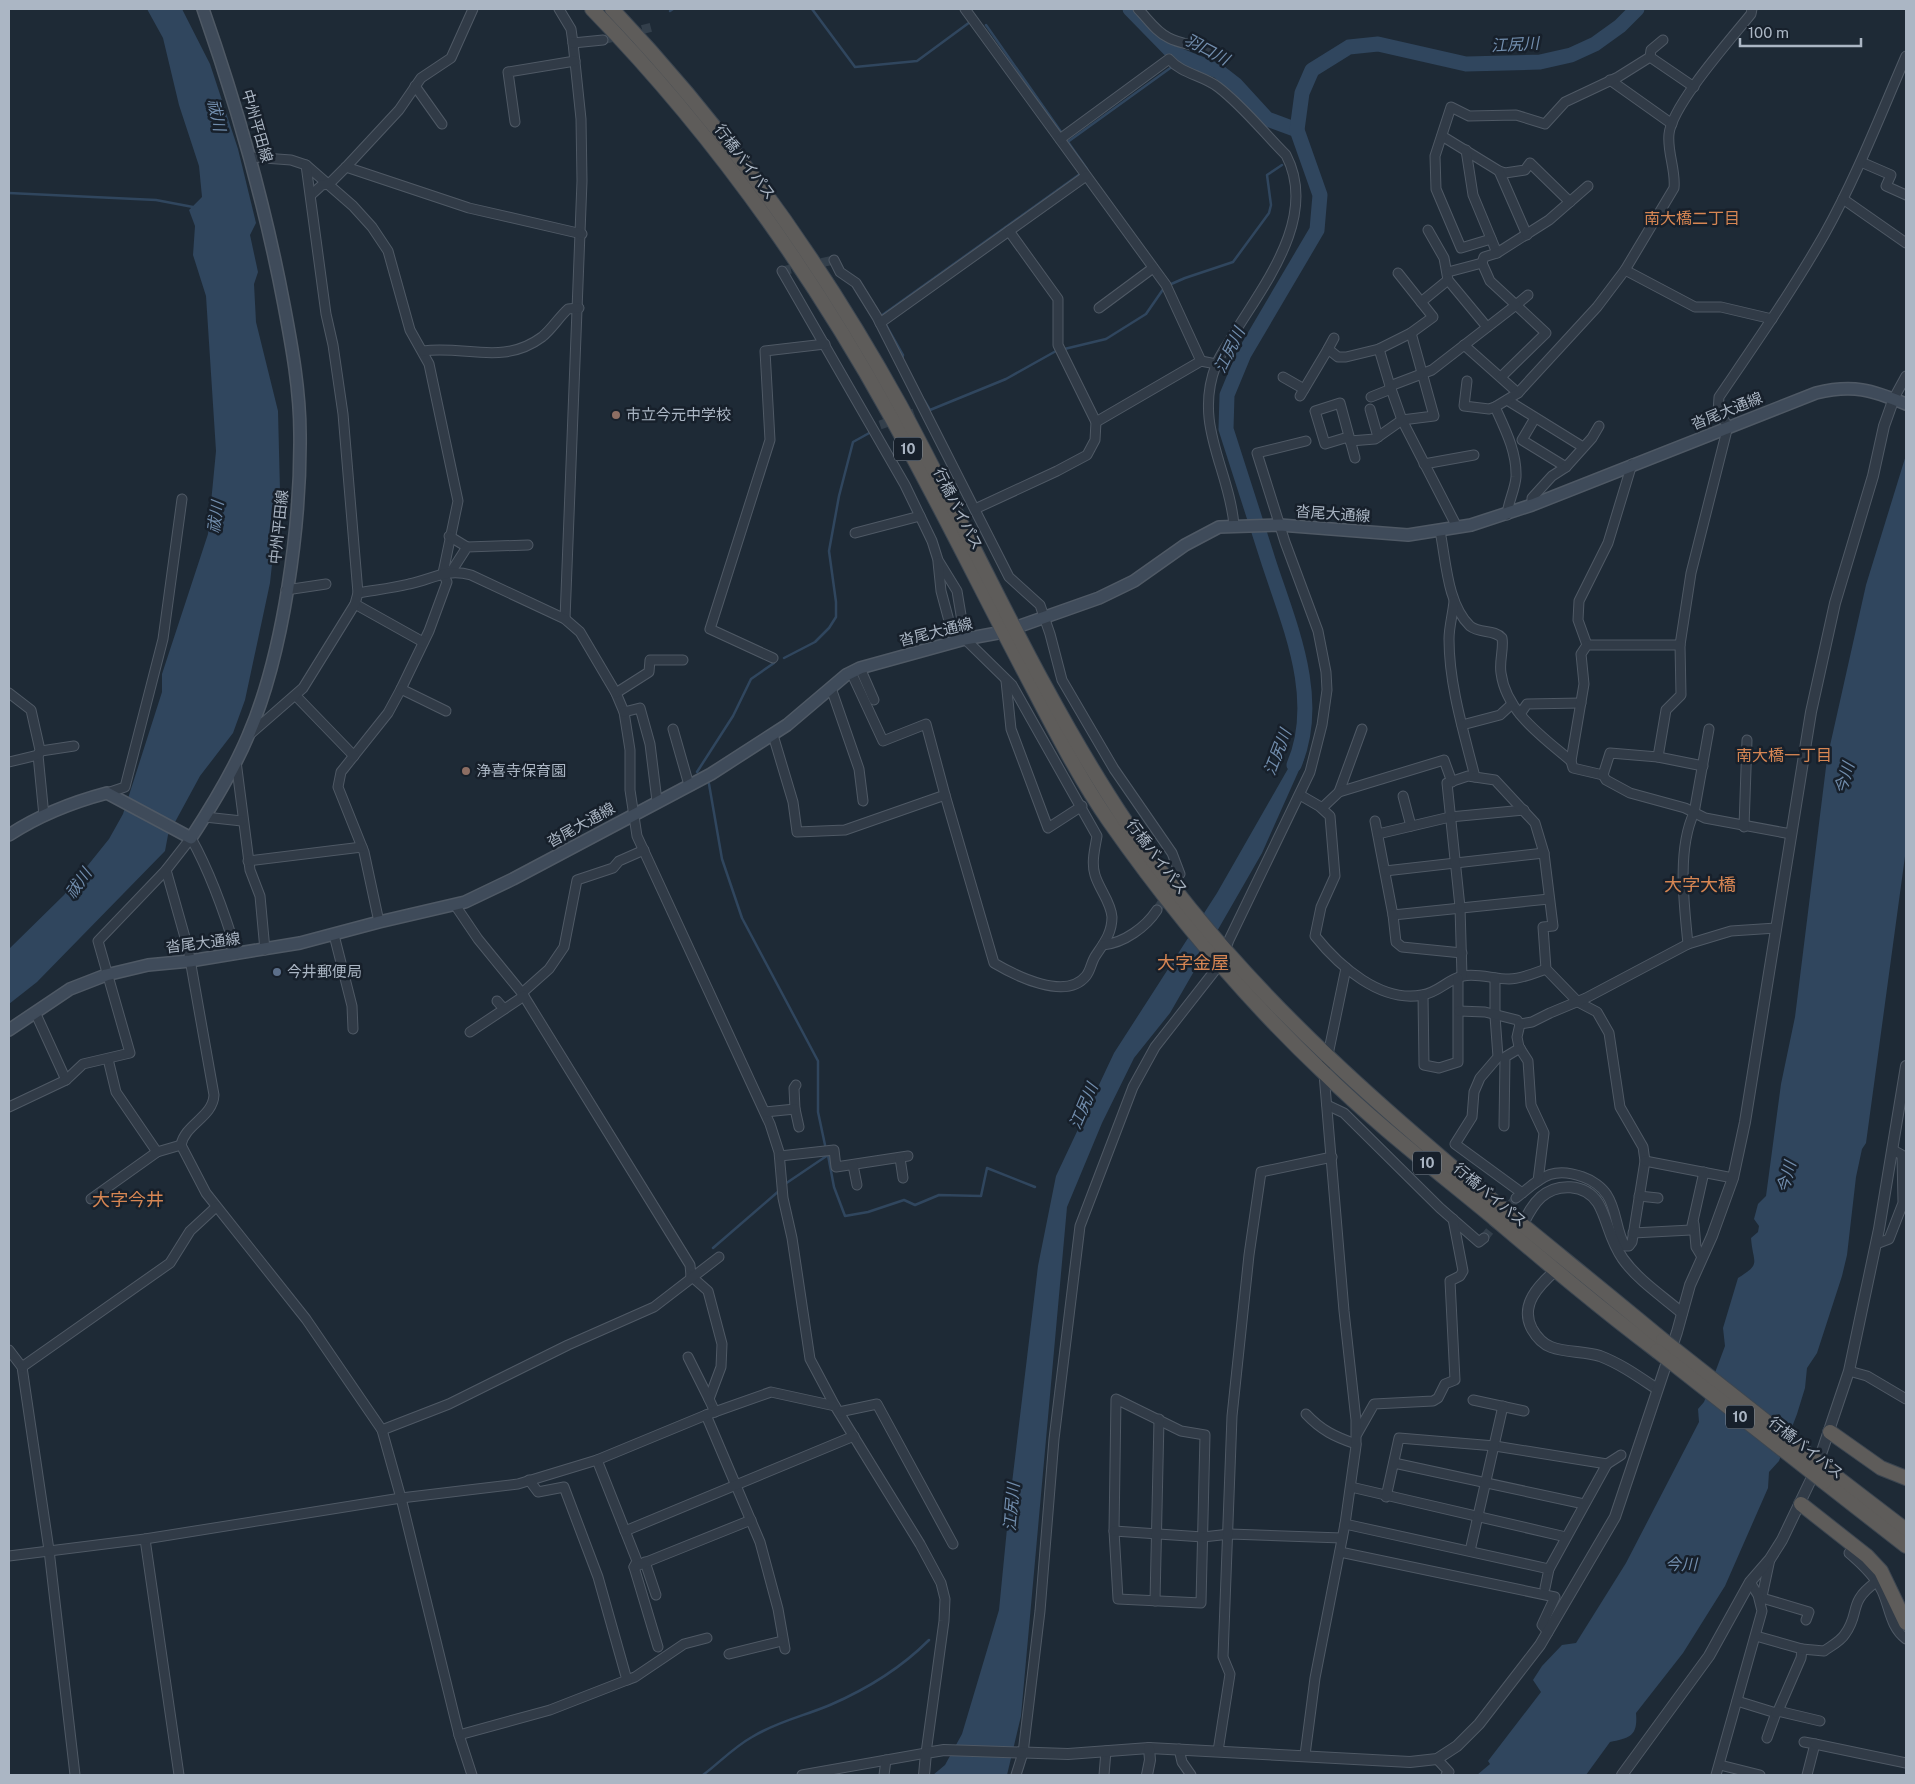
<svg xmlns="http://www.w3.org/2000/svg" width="1915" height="1784" font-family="'Public Sans','Noto Sans JP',sans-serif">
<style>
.water{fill:#30465e}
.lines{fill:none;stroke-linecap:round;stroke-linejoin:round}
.stream{stroke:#30465e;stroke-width:2.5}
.river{stroke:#30465e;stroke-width:15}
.minor-tunnel{stroke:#333f4b;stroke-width:9;stroke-dasharray:9 4.5;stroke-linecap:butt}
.minor-casing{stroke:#4f5965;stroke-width:11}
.tertiary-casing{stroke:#4f5965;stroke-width:12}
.secondary-casing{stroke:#4f5965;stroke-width:14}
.trunk-casing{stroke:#3c4651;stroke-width:16}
.minor{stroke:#313b47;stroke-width:9}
.tertiary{stroke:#313b47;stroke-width:10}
.secondary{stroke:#3f4b5a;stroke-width:11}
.trunk{stroke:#5e5c5a;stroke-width:14}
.trunk-bridge-casing{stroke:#3c4651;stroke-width:16;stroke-linecap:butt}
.trunk-bridge{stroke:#5e5c5a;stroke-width:14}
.education-dot{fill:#8d6e63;stroke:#17202b;stroke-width:2}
.service-dot{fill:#5c6f8a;stroke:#17202b;stroke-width:2}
.labels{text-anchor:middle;stroke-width:5;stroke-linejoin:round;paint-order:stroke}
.shield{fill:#17202b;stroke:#7f8996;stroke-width:1}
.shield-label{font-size:14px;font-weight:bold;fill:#abb6c4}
.street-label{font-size:15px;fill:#abb6c4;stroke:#17202b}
.poi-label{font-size:15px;fill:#abb6c4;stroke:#17202b;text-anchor:start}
.water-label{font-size:16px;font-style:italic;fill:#728eae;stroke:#17202b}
.neighbourhood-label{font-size:16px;fill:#d78653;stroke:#17202b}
.quarter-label{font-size:18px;fill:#d78653;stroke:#17202b}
</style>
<rect width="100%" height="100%" fill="#1e2a36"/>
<g class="water">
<path d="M147,9H182L210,64L238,149L256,223L250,235L258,272L254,284L256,322L278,411L280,491L270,583L245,700L233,733L200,776L168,835L165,851L37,982L9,1004V949L64,895L109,839L123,814L162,692V674L208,534L216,451L206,296L193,255L195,226L189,210L202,197L199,166L179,105L163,38Z"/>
<path d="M1906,455V849L1866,1143L1862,1149L1856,1177L1847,1255L1842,1276L1817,1353L1807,1368L1805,1388L1797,1414L1779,1461L1769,1472L1768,1488L1725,1586L1683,1653L1636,1713C1638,1736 1630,1738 1610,1742L1586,1775H1477L1490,1764L1488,1761L1541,1692L1533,1680L1542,1666L1562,1645L1576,1643L1626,1563L1699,1422L1698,1409L1704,1402L1725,1346L1723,1328L1738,1278C1762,1263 1753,1264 1751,1238L1758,1232L1759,1226L1754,1219L1758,1204L1766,1196L1781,1084L1795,1017L1827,759L1866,585Z"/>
<path d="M1309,732L1304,759L1262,853L1170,1013L1134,1058L1102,1123L1067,1207L1021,1716L1007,1775H933L945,1765L962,1734L999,1610L1009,1508L1038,1266L1056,1176L1114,1053L1217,893Z"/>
</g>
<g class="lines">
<g class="stream">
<path d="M812,9L855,67L917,61L970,22"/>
<path d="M670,11L673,9"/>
<path d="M1178,63L1184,58"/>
<path d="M1069,141L1173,66"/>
<path d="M9,193L156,200L193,207"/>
<path d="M1169,285L1185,278L1233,262L1269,213L1271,205L1267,175L1282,165"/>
<path d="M902,360L903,355L881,316L1087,169L986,25"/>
<path d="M924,400L930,410L1006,379L1056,351L1106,339L1146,314L1164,288"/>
<path d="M784,658L815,642L829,628L836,617V602L829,551L839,496L853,442L871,432"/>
<path d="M697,772L733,716L751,679L774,663"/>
<path d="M709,784L722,859L742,918L818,1061V1112L825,1145"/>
<path d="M785,1184L828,1155L834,1187L845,1216L868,1212L904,1200L915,1205L939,1195L981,1196L987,1168L1035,1187"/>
<path d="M713,1248L780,1190"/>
<path d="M703,1775C719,1763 734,1747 752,1737C776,1722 804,1716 830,1705C867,1689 900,1669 929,1640"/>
</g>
<g class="river">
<path d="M1130,9L1173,53L1218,71L1236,85L1267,119L1297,130"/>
<path d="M1294,765C1322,699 1290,627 1269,563C1255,518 1240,474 1226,429L1227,395L1244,354L1317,230L1320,195L1297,130L1302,93L1312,70L1349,47L1378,44L1466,64L1540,62L1571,55L1595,44L1620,26L1637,9"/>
</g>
<g class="minor-tunnel">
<path d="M603,40L652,27"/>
<path d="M782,271L834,260"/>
<path d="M880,425L917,412"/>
<path d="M1157,910L1180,874"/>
<path d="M1484,1238L1516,1198"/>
</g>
<defs>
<g id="minor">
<path d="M559,9L571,29L573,43L581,119L582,181L565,619"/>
<path d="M965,9L1166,285L1201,361"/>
<path d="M1138,9C1148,19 1156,32 1169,38C1183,45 1200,45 1213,54"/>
<path d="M573,43L603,40"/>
<path d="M1650,57L1651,50L1663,40"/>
<path d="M1610,80L1672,124"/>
<path d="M415,86L442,124"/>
<path d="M515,122L508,72L575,61"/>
<path d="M1442,136L1499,171L1505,173L1525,170L1530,163L1570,202"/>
<path d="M1060,139L1169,59C1182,74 1202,75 1218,87C1243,106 1264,133 1286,155C1318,216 1266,282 1235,332C1229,343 1220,354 1216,365C1193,425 1229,468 1234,525"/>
<path d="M1466,150L1473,195L1497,253L1549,220L1588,186"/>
<path d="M251,157L291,160L306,165L353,206L372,227L388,251L410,330L429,364L458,501L443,573L447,582L429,631L401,689L388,713L341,772L338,787L364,852L379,922"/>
<path d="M1861,162L1891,175L1886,186L1906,195"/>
<path d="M346,167L469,208L582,234"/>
<path d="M1499,171L1527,235"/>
<path d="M311,195L322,185L329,184L346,167L399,110L421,78L451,58L473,9"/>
<path d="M1843,199L1906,243"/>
<path d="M1428,230L1444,258L1448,280L1487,327"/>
<path d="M1491,239L1461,248L1436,189L1435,156L1451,107L1469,116L1516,115L1545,124L1565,102L1618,77L1650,57L1694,87"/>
<path d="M834,260L840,272L856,283L877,317L1009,577L1040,605L1050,634L1062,680L1114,769L1172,853L1180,874"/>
<path d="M1625,270L1695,307H1721L1772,319"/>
<path d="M782,271L905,485L932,541L938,560L957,591L965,639L1012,685L1097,836C1095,848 1091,863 1095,875C1099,889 1111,902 1112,917C1112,933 1104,943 1096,955C1091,962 1091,970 1086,976C1066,1001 1016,976 994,963L945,795"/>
<path d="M1448,272L1482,263"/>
<path d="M1421,302L1448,280"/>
<path d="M1099,308L1153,268"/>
<path d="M880,323L1086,176"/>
<path d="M1464,345L1518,393"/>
<path d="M1328,349L1334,338"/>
<path d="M1379,349L1390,386"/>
<path d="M423,351C465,345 503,366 542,337C552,329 559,317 568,309L579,308"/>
<path d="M1283,377L1304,389"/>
<path d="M1501,377L1546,333L1516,305L1528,295"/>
<path d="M1467,381L1464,406L1489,409L1495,407"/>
<path d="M1300,396L1328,349L1338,357H1346L1379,349L1411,333L1433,317L1398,273"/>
<path d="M1371,397L1391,389"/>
<path d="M1894,398L1906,376"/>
<path d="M1507,400L1583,447"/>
<path d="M1370,409L1378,437"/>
<path d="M1535,418L1522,440L1566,467"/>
<path d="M1096,422L1201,361L1216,364"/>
<path d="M1348,437L1325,444L1315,411L1340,403L1355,458"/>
<path d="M1350,441L1375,439L1402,420L1434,416L1411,333"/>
<path d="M1424,464L1474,455"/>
<path d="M1532,505V498L1552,476L1566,467L1592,438L1599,426"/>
<path d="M975,509L1057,471L1087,455L1095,440L1096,422L1058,345V299L1009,231"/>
<path d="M1507,515C1508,502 1515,490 1516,477C1517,452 1505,429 1495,407L1518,393L1597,307L1625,270L1674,188C1676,170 1667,152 1669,134C1672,105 1731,39 1751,14L1752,9"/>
<path d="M1457,527L1402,420L1390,386L1432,370L1516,305L1490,281L1482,263L1484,257L1497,253"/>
<path d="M1440,531C1446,560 1447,604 1470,626C1480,634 1494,629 1502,638C1504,649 1499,661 1501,673C1506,712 1543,737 1571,761"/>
<path d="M855,533L920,516"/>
<path d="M449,536L467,547"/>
<path d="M938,562L941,591L952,632"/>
<path d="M451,572L467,547L528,545"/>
<path d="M286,590L326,584"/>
<path d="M358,593C375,590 393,588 409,584C433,579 446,568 471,575L565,619L580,632L616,693L624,712L630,750V790L637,836L770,1124L779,1152L783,1198L792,1238L810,1359L835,1406L920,1544L941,1583L945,1599L944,1621L926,1753L802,1775"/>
<path d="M1454,601C1453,613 1449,627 1449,639C1449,685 1464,733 1475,777"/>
<path d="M355,604L423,642"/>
<path d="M1587,645L1578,620L1579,601L1608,543L1632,464"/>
<path d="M1680,645L1691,573L1728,426L1718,412L1719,397C1755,344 1792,291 1824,235C1856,178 1880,116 1906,56"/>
<path d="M773,658L710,629L770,440L765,351L825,344"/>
<path d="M860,668L874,700"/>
<path d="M1006,681L1011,729L1048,828L1082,806"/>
<path d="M831,688L859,769L863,801"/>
<path d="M401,689L446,711"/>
<path d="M9,693L31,710L40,750L38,755L44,816"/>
<path d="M616,693L649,672L650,660H683"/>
<path d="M296,696L354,756"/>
<path d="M624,712L640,708L650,744L657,801"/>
<path d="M1520,714L1527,704L1581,703"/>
<path d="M1462,725L1500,715L1512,704"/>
<path d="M673,729L689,785"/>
<path d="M773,735L793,802L797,832L845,830L945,795L926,724L883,741L851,672"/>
<path d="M248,736L303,688L355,604L358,593L343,414L333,345L326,314L306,165"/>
<path d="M1658,757L1666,710L1681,695L1680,645H1587L1581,654L1584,684L1571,761L1573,768L1603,775L1606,780L1630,793L1685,808L1705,818L1791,834"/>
<path d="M236,761L250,870L260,896L265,950"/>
<path d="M9,762L38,755L41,751L74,746"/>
<path d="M1603,775L1610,753L1658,757L1703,766"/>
<path d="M1339,792L1362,729"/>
<path d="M107,793L125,787L163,639L182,499"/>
<path d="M1300,795L1319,806L1330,816L1335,876L1321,907L1315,936C1339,966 1381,1003 1422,995C1438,993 1448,979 1463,976C1477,973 1494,979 1509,979C1521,979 1535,973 1546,969"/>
<path d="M1403,796L1411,826"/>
<path d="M1322,808L1339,792L1444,760L1452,782"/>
<path d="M205,817L242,821"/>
<path d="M1375,821L1393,915L1549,899"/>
<path d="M1744,827L1747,740"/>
<path d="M1378,834L1450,817L1524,810"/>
<path d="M248,861L362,847"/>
<path d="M166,870L188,948L214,1095C213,1117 185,1124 181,1145L206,1193L306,1319L382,1430L401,1498L459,1735L472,1775"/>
<path d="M1385,871L1544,853"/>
<path d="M455,905L478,939L522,993L690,1265L691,1276"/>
<path d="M1393,915L1396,942L1402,947L1462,953"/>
<path d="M334,935L352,1006L353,1029"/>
<path d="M1688,944C1684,904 1677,849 1694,813L1709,729"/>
<path d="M1103,945C1124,943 1146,927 1157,910"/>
<path d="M1462,976L1460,907L1447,783L1468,776L1495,780L1535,823L1544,853L1553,926L1543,927L1546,969L1578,1002L1597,1012L1609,1033L1620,1107L1643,1147L1645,1161L1632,1242L1629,1246H1625C1616,1231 1617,1210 1607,1195C1602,1187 1592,1180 1583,1177C1551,1165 1540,1179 1516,1198"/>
<path d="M1495,978V1016L1498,1057L1480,1078L1474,1092L1472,1117L1455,1144L1522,1193"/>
<path d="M522,993L549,969L564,947L577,880L613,868L619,861L644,850"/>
<path d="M1423,995L1424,1065L1439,1068L1458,1062V978"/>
<path d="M497,1001L504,1009"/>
<path d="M1459,1011L1485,1012L1517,1020L1520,1024L1532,1022L1550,1013L1586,998L1688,944L1731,931L1776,928"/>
<path d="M35,1012L66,1080"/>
<path d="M1520,1024L1517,1037L1519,1047L1528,1061L1531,1105L1544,1133L1538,1181"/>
<path d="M470,1032L524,996"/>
<path d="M108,1059L116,1092L157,1152"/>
<path d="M1327,1105L1344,1113L1440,1208L1479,1242L1484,1238"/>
<path d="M9,1107L66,1080L83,1064L130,1053L98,941L166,870L191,838C211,874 225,914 237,954"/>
<path d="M795,1109L794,1088L796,1085"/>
<path d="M765,1112L795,1109L799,1127"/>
<path d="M1504,1126L1505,1057L1520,1048"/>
<path d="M780,1156L834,1150L836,1167L908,1156"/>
<path d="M900,1158L903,1178"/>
<path d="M1645,1161L1733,1178"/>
<path d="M853,1165L857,1185"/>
<path d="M1639,1196L1658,1198"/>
<path d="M91,1199L157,1152L181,1145"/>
<path d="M1694,1224L1696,1247L1702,1257"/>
<path d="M1633,1233L1691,1230L1704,1172"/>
<path d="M1876,1244L1889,1239L1903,1203L1902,1155L1893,1150"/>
<path d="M691,1276L708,1291L722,1344L721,1367L709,1399L715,1412"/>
<path d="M9,1350L22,1367L49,1550L75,1775"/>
<path d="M688,1357L709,1399"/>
<path d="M22,1367L170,1263L190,1231L216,1207"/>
<path d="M1849,1371L1867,1376L1906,1399"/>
<path d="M1116,1399L1181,1431L1205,1435L1201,1603L1118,1599L1114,1531Z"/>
<path d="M1473,1400L1524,1411"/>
<path d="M839,1412L877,1404L953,1544"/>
<path d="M1306,1414C1321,1430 1335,1437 1356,1444"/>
<path d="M706,1415L760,1542L778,1609L785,1649"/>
<path d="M382,1430L449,1404L568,1345L654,1307L719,1257"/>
<path d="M1357,1434L1374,1404L1433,1401L1438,1398L1445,1384L1455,1380L1450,1281L1460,1276L1463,1271L1453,1219"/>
<path d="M597,1460L637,1561L634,1567L658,1647"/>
<path d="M1394,1463L1584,1504"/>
<path d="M1607,1464L1621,1455"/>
<path d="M1351,1487L1566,1537"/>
<path d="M1386,1497L1399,1438L1495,1446L1607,1464L1549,1569L1545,1588"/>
<path d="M1345,1524L1549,1569"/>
<path d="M625,1531L854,1436"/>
<path d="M1114,1531L1203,1537L1230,1534L1342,1538"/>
<path d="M145,1539L179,1775"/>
<path d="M1470,1551L1503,1406"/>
<path d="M1340,1552L1555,1597L1542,1625L1548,1632"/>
<path d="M1849,1553C1862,1564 1875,1576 1882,1591C1890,1608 1890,1627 1906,1639"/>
<path d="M9,1556L145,1539L401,1498L518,1484L597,1460L706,1415L771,1392L835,1406"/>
<path d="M645,1562L656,1595"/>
<path d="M634,1567L751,1520"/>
<path d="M1762,1598L1809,1612L1806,1620"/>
<path d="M1155,1601L1159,1419"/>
<path d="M1761,1601L1770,1559"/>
<path d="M1756,1636L1802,1649L1801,1658L1778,1711"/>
<path d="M1802,1649L1824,1651C1831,1646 1841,1641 1845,1634C1861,1612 1847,1603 1876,1582"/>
<path d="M729,1654L782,1641"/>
<path d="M627,1680L635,1677L684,1644L707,1638"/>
<path d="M1737,1701L1776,1713L1767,1738"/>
<path d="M1776,1713L1778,1711L1820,1721"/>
<path d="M459,1735L550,1710L627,1680L598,1577L564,1487L538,1492L529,1480"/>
<path d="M1804,1742L1815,1744L1807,1775"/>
<path d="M1815,1744L1906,1763"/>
<path d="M1179,1749L1182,1762L1191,1775"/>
<path d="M1218,1751L1230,1674L1223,1657L1232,1416L1249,1255L1261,1172L1332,1157"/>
<path d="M1305,1755L1315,1678L1345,1524L1356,1446V1420L1344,1311L1324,1074L1346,968"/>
<path d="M1437,1759L1449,1772L1446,1775"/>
<path d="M1720,1765L1760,1775"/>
<path d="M884,1775L886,1760"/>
<path d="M1016,1775L1023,1753L1040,1611L1054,1439L1080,1226L1133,1087L1155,1047L1220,964L1229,940L1310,772L1322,725L1327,690L1326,672L1318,631L1285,542L1257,453L1306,441"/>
<path d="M1104,1775L1106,1751"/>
<path d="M1716,1775L1762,1611L1758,1595L1750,1582"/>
</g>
<g id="tertiary">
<path d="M1522,1226C1527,1216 1532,1205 1541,1197C1557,1183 1585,1183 1598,1203C1608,1220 1609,1239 1623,1259C1638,1280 1662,1296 1682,1313"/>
<path d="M1556,1270C1539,1285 1519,1305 1532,1329C1536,1336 1543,1344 1551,1347C1567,1353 1584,1351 1600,1356C1621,1364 1639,1377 1657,1389"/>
<path d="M924,1775L926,1753L944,1750L1068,1754L1149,1748L1410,1762L1437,1759L1457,1746L1479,1724L1540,1645L1615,1517L1677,1332L1690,1285L1712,1236L1733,1178L1745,1122L1811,712L1835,603L1873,476L1884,426L1894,398"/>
<path d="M1147,1775L1150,1760L1149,1748"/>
<path d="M1622,1775L1709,1656L1750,1582L1770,1559L1782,1540L1816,1469L1849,1371L1879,1229L1906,1066"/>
</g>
<g id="secondary">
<path d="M9,835C38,816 73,802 107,793L191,838C210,809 235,767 248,736C284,653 301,524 300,434C300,391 292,347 284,305C265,204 237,106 203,9"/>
<path d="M9,1030L70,989L106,975L148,965L190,961L300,943L379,922L465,902L513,879L711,774L787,725L846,675L860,668L965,639L1003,632L1099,598L1134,581L1185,545L1219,527L1280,525L1408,535L1471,525L1532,505L1816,393C1853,384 1872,390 1906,404"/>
</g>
<g id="trunk">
<path d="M592,9C710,130 808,267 890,415C941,506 986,600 1035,692C1058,736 1081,781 1109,821C1172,911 1243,996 1323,1072C1377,1125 1437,1171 1495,1219C1548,1264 1601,1309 1657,1351"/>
<path d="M612,9C725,128 821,262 900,405C975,544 1038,690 1126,822C1266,1032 1471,1180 1663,1340"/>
<path d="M1830,1432L1881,1468L1906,1478"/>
<path d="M1829,1471L1906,1530"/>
<path d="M1824,1482L1906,1546"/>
<path d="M1801,1504L1867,1556L1881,1571L1906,1623"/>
</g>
</defs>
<use href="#minor" class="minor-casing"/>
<use href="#tertiary" class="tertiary-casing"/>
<use href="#secondary" class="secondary-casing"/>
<use href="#trunk" class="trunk-casing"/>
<use href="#minor" class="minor"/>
<use href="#tertiary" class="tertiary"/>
<use href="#secondary" class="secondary"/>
<use href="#trunk" class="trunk"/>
<defs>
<g id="trunk-bridge">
<path d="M1663,1340L1829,1471"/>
<path d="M1657,1351L1824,1482"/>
</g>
</defs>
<use href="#trunk-bridge" class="trunk-bridge-casing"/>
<use href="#trunk-bridge" class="trunk-bridge"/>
</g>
<g class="education-dot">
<circle cx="616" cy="415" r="5"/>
<circle cx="466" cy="771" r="5"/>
</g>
<circle class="service-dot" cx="277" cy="972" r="5"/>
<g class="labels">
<g class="shield">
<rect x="894" y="437.5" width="28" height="23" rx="4"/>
<rect x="1413" y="1151.5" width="28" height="23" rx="4"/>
<rect x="1726" y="1405.5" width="28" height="23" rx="4"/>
</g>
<g class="shield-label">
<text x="908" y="454">10</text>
<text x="1427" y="1168">10</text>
<text x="1740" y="1422">10</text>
</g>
<g class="street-label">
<text transform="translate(257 126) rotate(74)" y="5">中州平田線</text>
<text transform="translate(745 162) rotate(53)" y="5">行橋バイパス</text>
<text transform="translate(1727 411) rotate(-22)" y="5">沓尾大通線</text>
<text transform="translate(958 509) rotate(63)" y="5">行橋バイパス</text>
<text transform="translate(1333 514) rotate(4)" y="5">沓尾大通線</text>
<text transform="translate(279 527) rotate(-84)" y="5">中州平田線</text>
<text transform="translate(936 632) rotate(-14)" y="5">沓尾大通線</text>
<text transform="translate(581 825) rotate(-29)" y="5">沓尾大通線</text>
<text transform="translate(1157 857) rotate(53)" y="5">行橋バイパス</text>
<text transform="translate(203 943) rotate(-7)" y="5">沓尾大通線</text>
<text transform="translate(1490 1195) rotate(40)" y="5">行橋バイパス</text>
<text transform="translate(1806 1448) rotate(38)" y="5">行橋バイパス</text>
</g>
<g class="poi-label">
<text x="626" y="420">市立今元中学校</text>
<text x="476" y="776">浄喜寺保育園</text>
<text x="287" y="977">今井郵便局</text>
</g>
<g class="water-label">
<text transform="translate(1515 44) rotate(-3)" y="6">江尻川</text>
<text transform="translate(1207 49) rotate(28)" y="6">羽口川</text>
<text transform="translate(217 115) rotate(78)" y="6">祓川</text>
<text transform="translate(1229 350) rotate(-64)" y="6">江尻川</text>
<text transform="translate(215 517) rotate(-82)" y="6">祓川</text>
<text transform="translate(1277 752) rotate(-69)" y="6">江尻川</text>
<text transform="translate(1844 778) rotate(-74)" y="6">今川</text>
<text transform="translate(78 883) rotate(-55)" y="6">祓川</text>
<text transform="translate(1083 1106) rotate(-67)" y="6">江尻川</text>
<text transform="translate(1786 1177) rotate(-75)" y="6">今川</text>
<text transform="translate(1011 1507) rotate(-85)" y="6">江尻川</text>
<text x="1681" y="1570">今川</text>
</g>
<g class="neighbourhood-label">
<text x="1692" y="224">南大橋二丁目</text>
<text x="1784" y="761">南大橋一丁目</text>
</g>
<g class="quarter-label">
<text x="1700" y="891">大字大橋</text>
<text x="1193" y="969">大字金屋</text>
<text x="128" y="1206">大字今井</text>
</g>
</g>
<rect width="1915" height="1784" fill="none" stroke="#abb6c4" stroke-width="20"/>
<path d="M1740 38v8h121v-8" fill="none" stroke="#abb6c4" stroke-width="2.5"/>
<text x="1748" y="38" font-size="15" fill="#abb6c4" stroke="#17202b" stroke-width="4" paint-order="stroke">100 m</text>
</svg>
